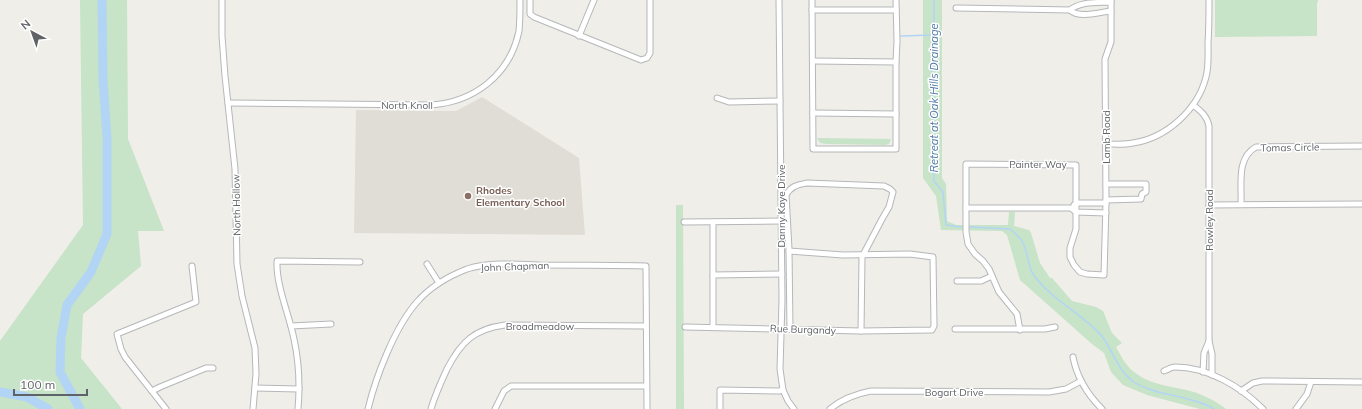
<svg xmlns="http://www.w3.org/2000/svg" width="1362" height="409" font-family="Mulish,sans-serif">
<style>
.education{fill:#dfddd6}
.green{fill:#c7e3c8}
.lines{fill:none;stroke-linecap:round;stroke-linejoin:round}
.stream{stroke:#b2d5f5;stroke-width:1.5}
.river{stroke:#b2d5f5;stroke-width:9}
.minor-casing{stroke:#b5b7ba;stroke-width:7}
.minor{stroke:#fff;stroke-width:5}
.education-dot{fill:#8d6e63;stroke:#fff;stroke-width:1.5}
.labels{text-anchor:middle;stroke-width:3;stroke-linejoin:round;paint-order:stroke}
.street-label{font-size:10px;fill:#5f6266;stroke:#fff}
.education-label{font-size:10px;font-weight:bold;fill:#785e54;stroke:#fff;text-anchor:start}
.water-label{font-size:11px;font-style:italic;fill:#4f77a6;stroke:#fff}
</style>
<rect width="100%" height="100%" fill="#efeee8"/>
<path class="education" d="M482,97L579,158L585,235L354,233L356,110L456,111Z"/>
<g class="green">
<path d="M80,0H127L128,139L164,231H138L141,266L83,314L81,358L122,409H0V341L83,225Z"/>
<path d="M923,0H942V178L946,184L947,221L956,225H1008L1009,212H1015L1014,226L1029,230L1031,233L1040,263L1050,278H1052L1072,301L1096,307L1103,311L1112,333L1122,343L1116,347C1121,356 1126,366 1134,372C1150,385 1171,386 1190,391C1202,394 1216,401 1226,409H1200L1147,395L1123,385L1111,372L1104,353L1092,344L1020,280L1007,235L1002,231L941,230L936,196L923,178Z"/>
<path d="M1215,0H1318L1317,4V36L1215,37Z"/>
<path d="M817,138L891,139L889,144L885,145L827,144L820,143Z"/>
<path d="M676,205H683L684,409H676Z"/>
</g>
<g class="lines">
<g class="stream">
<path d="M934,0V35L932,71L934,181L943,192L946,225L961,227"/>
<path d="M901,36L933,35"/>
<path d="M970,227L1010,229C1015,233 1022,239 1024,245C1028,254 1028,266 1033,274C1048,297 1082,314 1101,335C1113,350 1117,370 1134,382C1155,396 1191,395 1214,409"/>
</g>
<g class="river">
<path d="M0,392L27,397L48,409"/>
<path d="M80,409L60,372L61,338L67,305L91,272L107,234V138L103,79L102,0"/>
</g>
<defs>
<g id="minor">
<path d="M222,0V36L225,76L235,169L237,264L242,296L255,348L256,374L253,409"/>
<path d="M530,0V14L534,17L641,60L647,58L650,53V0"/>
<path d="M779,0L782,300L780,369L783,390L788,401L794,409"/>
<path d="M812,0L813,149H896V62L897,41L896,0"/>
<path d="M1111,2C1098,3 1081,1 1070,10C1079,19 1100,12 1111,11"/>
<path d="M956,8L1070,10"/>
<path d="M812,10H896"/>
<path d="M579,36L594,0"/>
<path d="M813,61L896,62"/>
<path d="M717,98L729,102L780,101"/>
<path d="M228,103L431,105C474,102 510,75 519,31C520,21 520,10 520,0"/>
<path d="M1193,105C1201,111 1207,116 1209,126V341L1212,354V375"/>
<path d="M813,113L896,114"/>
<path d="M1106,144C1115,144 1124,145 1133,143C1167,138 1198,109 1206,77C1209,66 1208,54 1208,43C1209,29 1209,14 1209,0"/>
<path d="M1106,184H1146V192L1142,194L1141,199L1106,200"/>
<path d="M1241,204C1242,185 1236,158 1256,147L1362,146"/>
<path d="M1074,205L1077,203H1106"/>
<path d="M1209,205L1362,204"/>
<path d="M966,208H1071L1076,212L1106,213"/>
<path d="M684,222L781,221"/>
<path d="M713,222V327"/>
<path d="M427,264L439,283"/>
<path d="M713,275L782,274"/>
<path d="M957,281H981L992,276"/>
<path d="M291,326L331,324"/>
<path d="M685,327L861,331L932,330L934,326L933,257L910,254L843,255L789,251"/>
<path d="M790,329L789,249L786,195C791,186 797,185 807,183L884,186L890,189L893,192L889,207L882,219L862,257L861,331"/>
<path d="M955,329H1045L1055,327"/>
<path d="M1020,330L1017,314L999,292L989,269L983,261L975,254L968,244L966,232V164L1076,165V229L1070,248V257L1074,265L1080,272L1087,274L1104,275L1106,203L1105,59L1111,42V0"/>
<path d="M1073,357C1077,378 1087,394 1102,409"/>
<path d="M1164,371C1167,370 1171,367 1175,367C1208,367 1241,387 1263,409"/>
<path d="M1203,372L1204,353L1209,341"/>
<path d="M255,388L299,389"/>
<path d="M152,391L160,387L206,368H213"/>
<path d="M1241,391L1253,383L1262,381L1362,382"/>
<path d="M166,409L125,357L121,349L117,334L196,302L192,266"/>
<path d="M298,409C300,386 299,362 294,339C289,314 276,286 277,261L360,262"/>
<path d="M368,409C376,376 395,327 417,302C430,287 449,276 467,269C490,262 516,264 540,265C575,265 611,265 646,266L647,409"/>
<path d="M431,409C435,395 441,382 447,369C461,342 474,329 505,325L646,326"/>
<path d="M495,409L504,391L511,386H646"/>
<path d="M720,409V390L779,391L783,390"/>
<path d="M830,409C842,399 855,394 871,391L1049,392L1066,389L1081,381"/>
<path d="M1296,409L1307,394L1311,382"/>
</g>
</defs>
<use href="#minor" class="minor-casing"/>
<use href="#minor" class="minor"/>
</g>
<circle class="education-dot" cx="468" cy="196" r="4"/>
<g class="labels">
<g class="street-label">
<text x="407" y="109">North Knoll</text>
<text transform="translate(1106 137) rotate(-90)" y="4">Lamb Road</text>
<text transform="translate(1290 147) rotate(-1)" y="4">Tomas Circle</text>
<text x="1038" y="168">Painter Way</text>
<text transform="translate(236 205) rotate(-91)" y="4">North Hollow</text>
<text transform="translate(781 206) rotate(-90)" y="4">Danny Kaye Drive</text>
<text transform="translate(1209 220) rotate(-90)" y="4">Rowley Road</text>
<text transform="translate(515 266) rotate(-2)" y="4">John Chapman</text>
<text x="540" y="330">Broadmeadow</text>
<text transform="translate(803 329) rotate(2)" y="4">Rue Burgandy</text>
<text x="954" y="396">Bogart Drive</text>
</g>
<g class="education-label">
<text x="476" y="194">Rhodes<tspan x="476" dy="12">Elementary School</tspan></text>
</g>
<g class="water-label">
<text transform="translate(934 98) rotate(-90)" y="4">Retreat at Oak Hills Drainage</text>
</g>
</g>
<g transform="translate(32 32) rotate(319)" stroke="#ffffff" stroke-width="3" paint-order="stroke">
<path d="M0-3L7 15L0 10L-7 15Z" fill="#5f6266"/>
<text y="-6" font-size="11" font-weight="bold" text-anchor="middle" fill="#5f6266">N</text>
</g>
<path d="M14 389v6h73v-6" fill="none" stroke="#5f6266" stroke-width="2"/>
<text x="20" y="389" font-size="12" fill="#5f6266" stroke="#ffffff" stroke-width="3" paint-order="stroke">100 m</text>
</svg>
